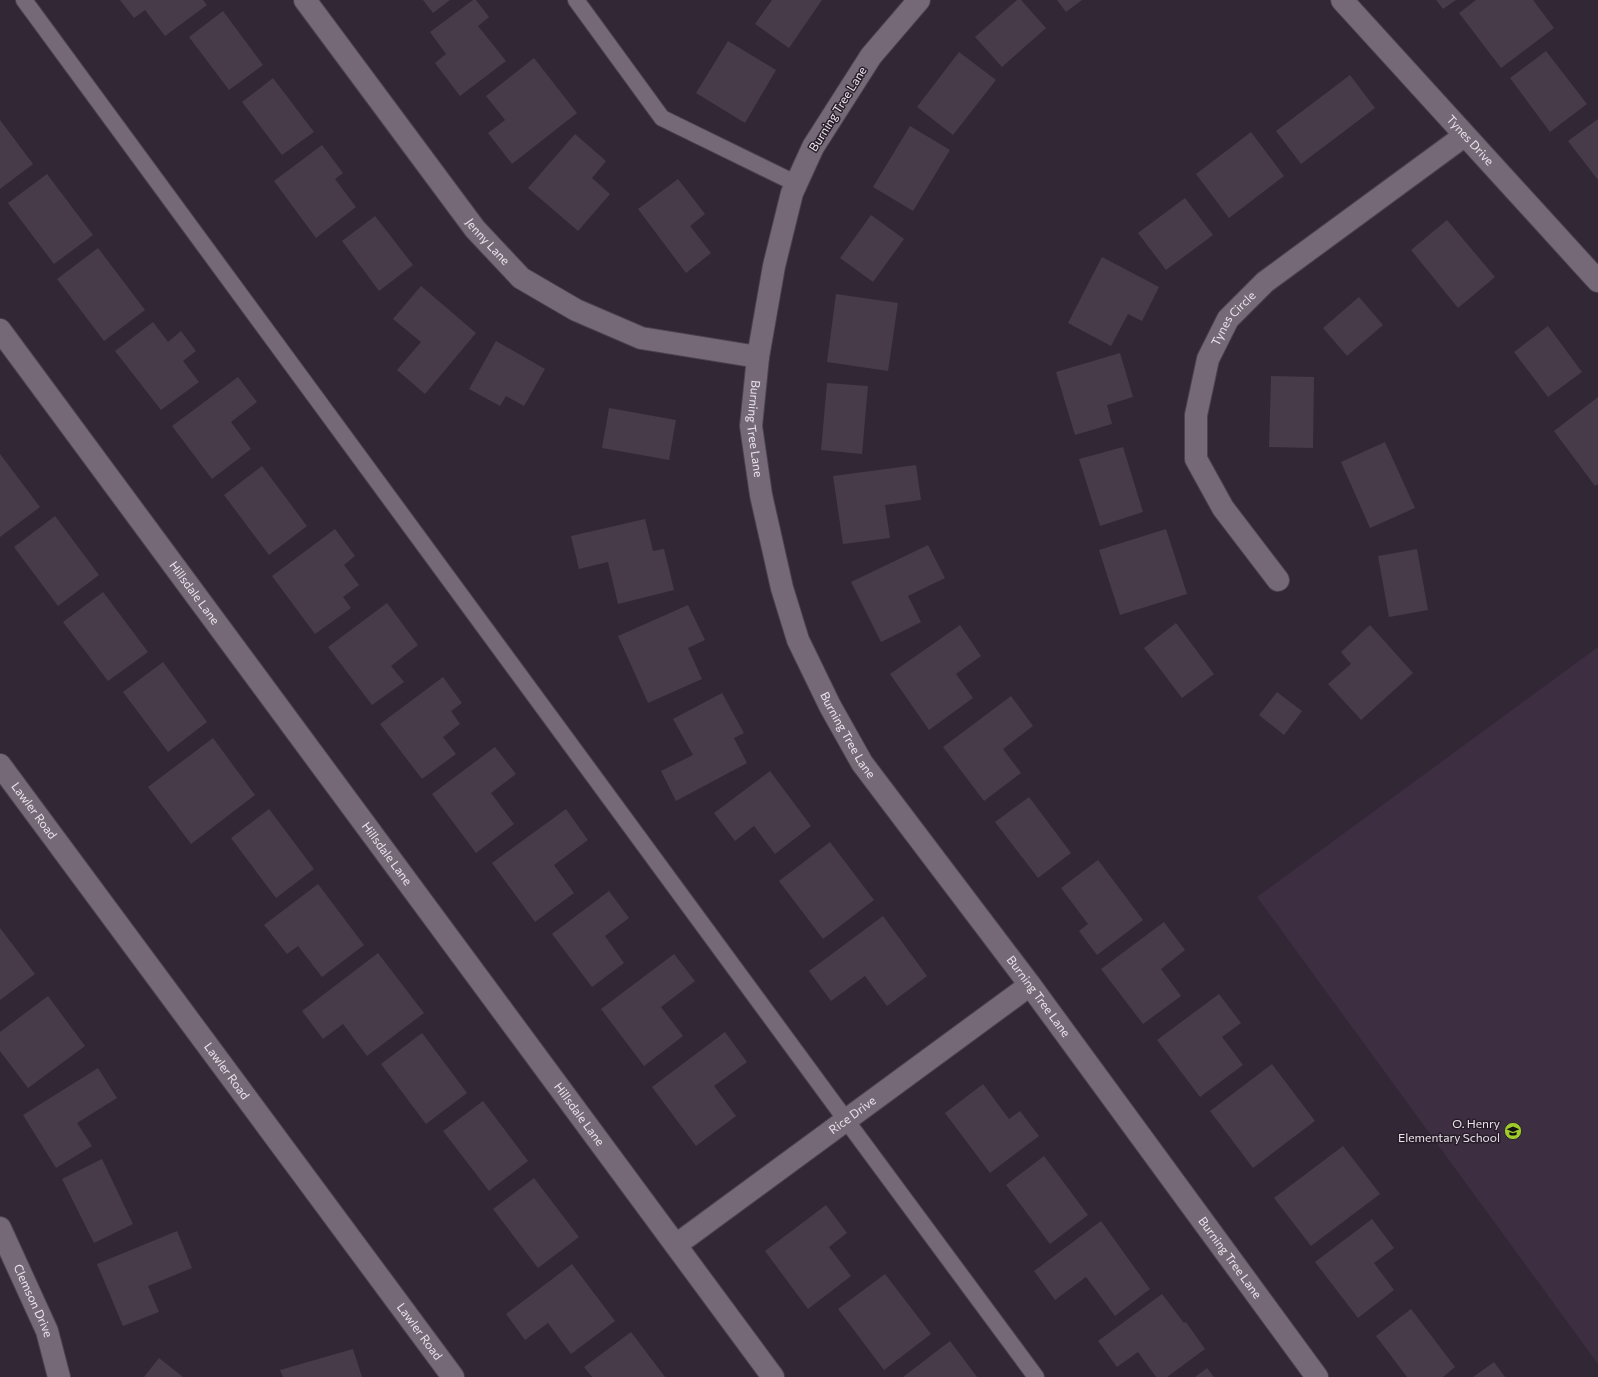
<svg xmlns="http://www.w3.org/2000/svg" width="1598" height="1377" font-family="Commissioner,sans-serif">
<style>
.built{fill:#3e2e41}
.building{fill:#473b49}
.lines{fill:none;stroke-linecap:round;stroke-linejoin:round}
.lane-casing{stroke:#4c434e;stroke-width:18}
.street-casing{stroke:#4c434e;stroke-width:24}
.secondary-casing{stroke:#4c434e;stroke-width:24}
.lane{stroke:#756978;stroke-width:16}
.street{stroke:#756978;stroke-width:22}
.secondary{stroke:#756978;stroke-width:22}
.labels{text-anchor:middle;stroke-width:3;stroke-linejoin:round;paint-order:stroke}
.street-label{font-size:12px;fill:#eae3eb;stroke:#281e2a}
.poi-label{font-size:12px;fill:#eae3eb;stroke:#281e2a;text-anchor:end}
</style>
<rect width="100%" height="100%" fill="#322735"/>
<path class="built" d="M1598,647V1364L1257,897Z"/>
<g class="building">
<path d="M120,0H203L207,5L165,36L145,10L134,18Z"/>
<path d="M423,0H450L433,13Z"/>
<path d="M473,0H476L489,17L478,26L506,61L460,96L435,63L446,54L430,32Z"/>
<path d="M772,0H822L789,48L755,24Z"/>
<path d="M1017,0H1021L1046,28L1002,67L975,37Z"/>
<path d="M1057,0H1082L1066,12Z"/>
<path d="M1436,0H1456L1443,9Z"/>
<path d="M1476,0H1533L1554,28L1501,68L1459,13Z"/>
<path d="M223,11L263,65L229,90L189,37Z"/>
<path d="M728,41L776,70L745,123L696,93Z"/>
<path d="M1546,51L1587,104L1550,132L1510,78Z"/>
<path d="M959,52L996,80L953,135L917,107Z"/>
<path d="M534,58L577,113L512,164L488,133L505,120L486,96Z"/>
<path d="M1350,75L1375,108L1301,164L1276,131Z"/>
<path d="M273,78L314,132L282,155L242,102Z"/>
<path d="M1598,119V180L1568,141Z"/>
<path d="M0,120L33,164L0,189Z"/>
<path d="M910,126L950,150L913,211L873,187Z"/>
<path d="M1251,132L1284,176L1229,218L1196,174Z"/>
<path d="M575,134L606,161L592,178L610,194L578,231L528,188Z"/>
<path d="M322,145L343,173L335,179L356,207L316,238L274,181Z"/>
<path d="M47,174L93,235L54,264L8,203Z"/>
<path d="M678,179L705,214L690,226L711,253L686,273L638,209Z"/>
<path d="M1185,198L1213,235L1166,270L1138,233Z"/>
<path d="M871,215L904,239L873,282L840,258Z"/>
<path d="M375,216L413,265L379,291L342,241Z"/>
<path d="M1447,220L1495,277L1458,308L1411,250Z"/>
<path d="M98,248L145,310L104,341L57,279Z"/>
<path d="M1102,257L1159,287L1142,321L1128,314L1111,346L1068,323Z"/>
<path d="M421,286L476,333L425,394L397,370L421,342L393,319Z"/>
<path d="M836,294L898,303L888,371L827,362Z"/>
<path d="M1359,297L1383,325L1347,356L1323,328Z"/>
<path d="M153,322L168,342L181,331L196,351L183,361L199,382L161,410L115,351Z"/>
<path d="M1548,326L1582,372L1548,397L1514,352Z"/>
<path d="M496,341L545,369L524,406L506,396L500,406L469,389Z"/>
<path d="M1120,353L1133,397L1107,405L1112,424L1075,435L1056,372Z"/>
<path d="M1271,376L1314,377L1313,448L1269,447Z"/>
<path d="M238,377L257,402L231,422L251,449L212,479L172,426Z"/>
<path d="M827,383L868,386L862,454L821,450Z"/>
<path d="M1598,397V484L1595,486L1554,431Z"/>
<path d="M609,408L676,420L669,460L602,448Z"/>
<path d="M1385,442L1415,508L1370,528L1341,462Z"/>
<path d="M1123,447L1143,512L1100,526L1079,459Z"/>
<path d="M0,454L40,507L0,537Z"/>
<path d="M916,465L921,500L885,505L890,538L843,544L833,476Z"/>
<path d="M262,466L307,526L269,555L224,495Z"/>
<path d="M55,516L99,575L58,606L14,547Z"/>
<path d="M645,519L653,551L664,549L674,590L618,604L608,562L579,569L571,536Z"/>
<path d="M335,529L355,556L344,565L359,585L343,597L351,608L315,634L272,576Z"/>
<path d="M1166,529L1187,594L1120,615L1099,550Z"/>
<path d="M928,545L945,578L908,596L921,622L881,642L851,582Z"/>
<path d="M1417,549L1428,610L1389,617L1378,556Z"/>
<path d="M103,592L148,652L108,681L63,622Z"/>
<path d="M387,603L418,645L391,666L404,682L372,705L328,647Z"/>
<path d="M688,605L705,640L688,648L702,679L648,703L618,636Z"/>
<path d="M1176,623L1214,674L1182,698L1144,648Z"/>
<path d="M960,625L981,656L956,674L973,698L929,730L890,674Z"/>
<path d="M1370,625L1413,673L1361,720L1328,684L1351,664L1341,652Z"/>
<path d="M163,662L207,722L168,752L123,692Z"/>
<path d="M443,677L462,703L451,711L460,724L443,737L456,754L422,779L380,724Z"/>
<path d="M1277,692L1302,711L1284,735L1259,715Z"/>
<path d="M722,693L744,733L734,738L747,763L676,801L661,771L693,755L673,719Z"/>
<path d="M1011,696L1033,726L1003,749L1021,773L984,801L943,747Z"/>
<path d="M213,738L255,795L191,844L148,787Z"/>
<path d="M495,747L516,774L491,793L514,824L476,853L432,794Z"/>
<path d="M770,771L811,826L775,854L754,826L735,841L714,813Z"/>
<path d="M1029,797L1071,853L1038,878L995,822Z"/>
<path d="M269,809L314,869L276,898L231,838Z"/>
<path d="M566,809L588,840L554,865L574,893L535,922L492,863Z"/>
<path d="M830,842L874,900L823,939L779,881Z"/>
<path d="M1098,860L1143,920L1097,955L1079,931L1088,924L1061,888Z"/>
<path d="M318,884L364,945L322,977L298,946L287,954L264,925Z"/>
<path d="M609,891L629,918L605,936L624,963L592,987L552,934Z"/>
<path d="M883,916L927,976L887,1006L865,976L831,1001L809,971Z"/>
<path d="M1164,922L1185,950L1161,969L1181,996L1143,1024L1101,969Z"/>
<path d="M0,928L35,974L0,1000Z"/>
<path d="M378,953L424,1013L367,1056L343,1024L323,1039L302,1011Z"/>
<path d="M674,954L695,981L661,1007L683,1036L644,1066L601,1009Z"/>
<path d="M1219,994L1241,1023L1222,1037L1243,1065L1200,1097L1157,1040Z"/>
<path d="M48,996L85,1046L28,1088L0,1051V1032Z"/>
<path d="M725,1032L747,1062L714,1086L736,1116L696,1146L652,1087Z"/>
<path d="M422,1033L467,1093L426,1124L381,1064Z"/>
<path d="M1272,1064L1315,1121L1253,1168L1210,1111Z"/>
<path d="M98,1068L117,1098L77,1123L92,1146L56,1168L23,1115Z"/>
<path d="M983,1084L1009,1119L1020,1111L1039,1136L990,1173L945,1113Z"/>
<path d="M483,1101L528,1161L489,1191L443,1131Z"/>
<path d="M1343,1146L1380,1194L1311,1246L1274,1198Z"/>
<path d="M1044,1156L1088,1215L1050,1244L1006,1185Z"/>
<path d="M102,1159L133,1224L94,1243L62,1179Z"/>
<path d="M534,1178L579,1237L538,1268L493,1209Z"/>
<path d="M826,1205L847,1233L829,1247L851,1276L808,1309L765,1251Z"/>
<path d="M1372,1219L1394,1248L1374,1263L1394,1290L1358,1318L1315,1262Z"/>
<path d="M1101,1221L1150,1289L1115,1316L1086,1277L1055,1300L1034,1271Z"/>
<path d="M177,1231L192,1268L148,1286L159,1312L123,1326L97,1264Z"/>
<path d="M572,1264L615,1321L571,1354L548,1323L525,1340L506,1314Z"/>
<path d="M885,1274L931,1334L884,1370L838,1309Z"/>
<path d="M1162,1294L1184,1323L1186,1322L1205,1349L1167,1377H1156L1138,1352L1117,1367L1098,1341Z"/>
<path d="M1411,1309L1455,1367L1443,1377H1407L1376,1336Z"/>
<path d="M631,1332L665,1377H592L584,1367Z"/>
<path d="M950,1341L977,1377H903Z"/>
<path d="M353,1349L362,1377H283L280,1370Z"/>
<path d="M159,1358L183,1377H144Z"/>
<path d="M1494,1362L1505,1377H1473Z"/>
<path d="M1207,1368L1214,1377H1195Z"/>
</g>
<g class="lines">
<defs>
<g id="lane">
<path d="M24,0L846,1120L1036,1377"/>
<path d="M576,0L662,118L797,184"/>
</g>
<g id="street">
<path id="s1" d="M305,0L475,229L521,278L576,310L641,338L758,357"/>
<path id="s2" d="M919,0L871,56L813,147L792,193L774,266L758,357L751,426L761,495L782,588L798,640L830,706L862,763L1030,985L1317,1377"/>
<path id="s3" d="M1342,0L1598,281"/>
<path id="s4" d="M0,330L773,1377"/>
<path id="s5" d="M1278,580L1223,508L1196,459V415L1208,359L1228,319L1265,282L1464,136"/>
<path id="s6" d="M0,1228L47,1331L59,1377"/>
<path id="s7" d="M676,1245L1030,985"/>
</g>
<g id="secondary">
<path id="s8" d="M0,765L453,1377"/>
</g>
</defs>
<use href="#lane" class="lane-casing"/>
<use href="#street" class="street-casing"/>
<use href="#secondary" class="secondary-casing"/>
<use href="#lane" class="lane"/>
<use href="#street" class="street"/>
<use href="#secondary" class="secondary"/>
</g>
<defs>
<symbol id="school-disc" viewBox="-11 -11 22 22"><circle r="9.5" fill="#9fca2d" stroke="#281e2a"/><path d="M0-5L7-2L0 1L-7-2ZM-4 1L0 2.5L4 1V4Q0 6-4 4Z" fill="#111"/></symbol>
</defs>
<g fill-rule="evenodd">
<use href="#school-disc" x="1503" y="1121" width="20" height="20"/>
</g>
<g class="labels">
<g class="street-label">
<text transform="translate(838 109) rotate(-58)" y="4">Burning Tree Lane</text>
<text dy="4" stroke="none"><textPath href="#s3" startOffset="190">Tynes Drive</textPath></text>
<text dy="4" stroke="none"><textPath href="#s1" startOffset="303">Jenny Lane</textPath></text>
<text dy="4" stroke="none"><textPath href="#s5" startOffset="296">Tynes Circle</textPath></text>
<text dy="4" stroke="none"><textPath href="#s2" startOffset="472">Burning Tree Lane</textPath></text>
<text dy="4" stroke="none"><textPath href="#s4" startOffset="327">Hillsdale Lane</textPath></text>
<text dy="4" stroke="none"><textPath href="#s2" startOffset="796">Burning Tree Lane</textPath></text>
<text dy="4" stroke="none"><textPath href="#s8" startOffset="57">Lawler Road</textPath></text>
<text dy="4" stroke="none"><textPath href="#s4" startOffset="651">Hillsdale Lane</textPath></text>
<text dy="4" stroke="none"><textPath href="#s2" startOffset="1120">Burning Tree Lane</textPath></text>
<text dy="4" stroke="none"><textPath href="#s8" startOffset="381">Lawler Road</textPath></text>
<text dy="4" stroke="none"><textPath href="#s4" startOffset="975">Hillsdale Lane</textPath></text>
<text dy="4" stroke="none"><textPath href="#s7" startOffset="219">Rice Drive</textPath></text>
<text dy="4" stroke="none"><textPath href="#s2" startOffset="1444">Burning Tree Lane</textPath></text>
<text dy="4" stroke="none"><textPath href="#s6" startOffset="80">Clemson Drive</textPath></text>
<text dy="4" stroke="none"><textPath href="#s8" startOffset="705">Lawler Road</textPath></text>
</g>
<g class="poi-label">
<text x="1500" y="1128">O. Henry<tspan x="1500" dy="14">Elementary School</tspan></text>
</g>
</g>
</svg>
